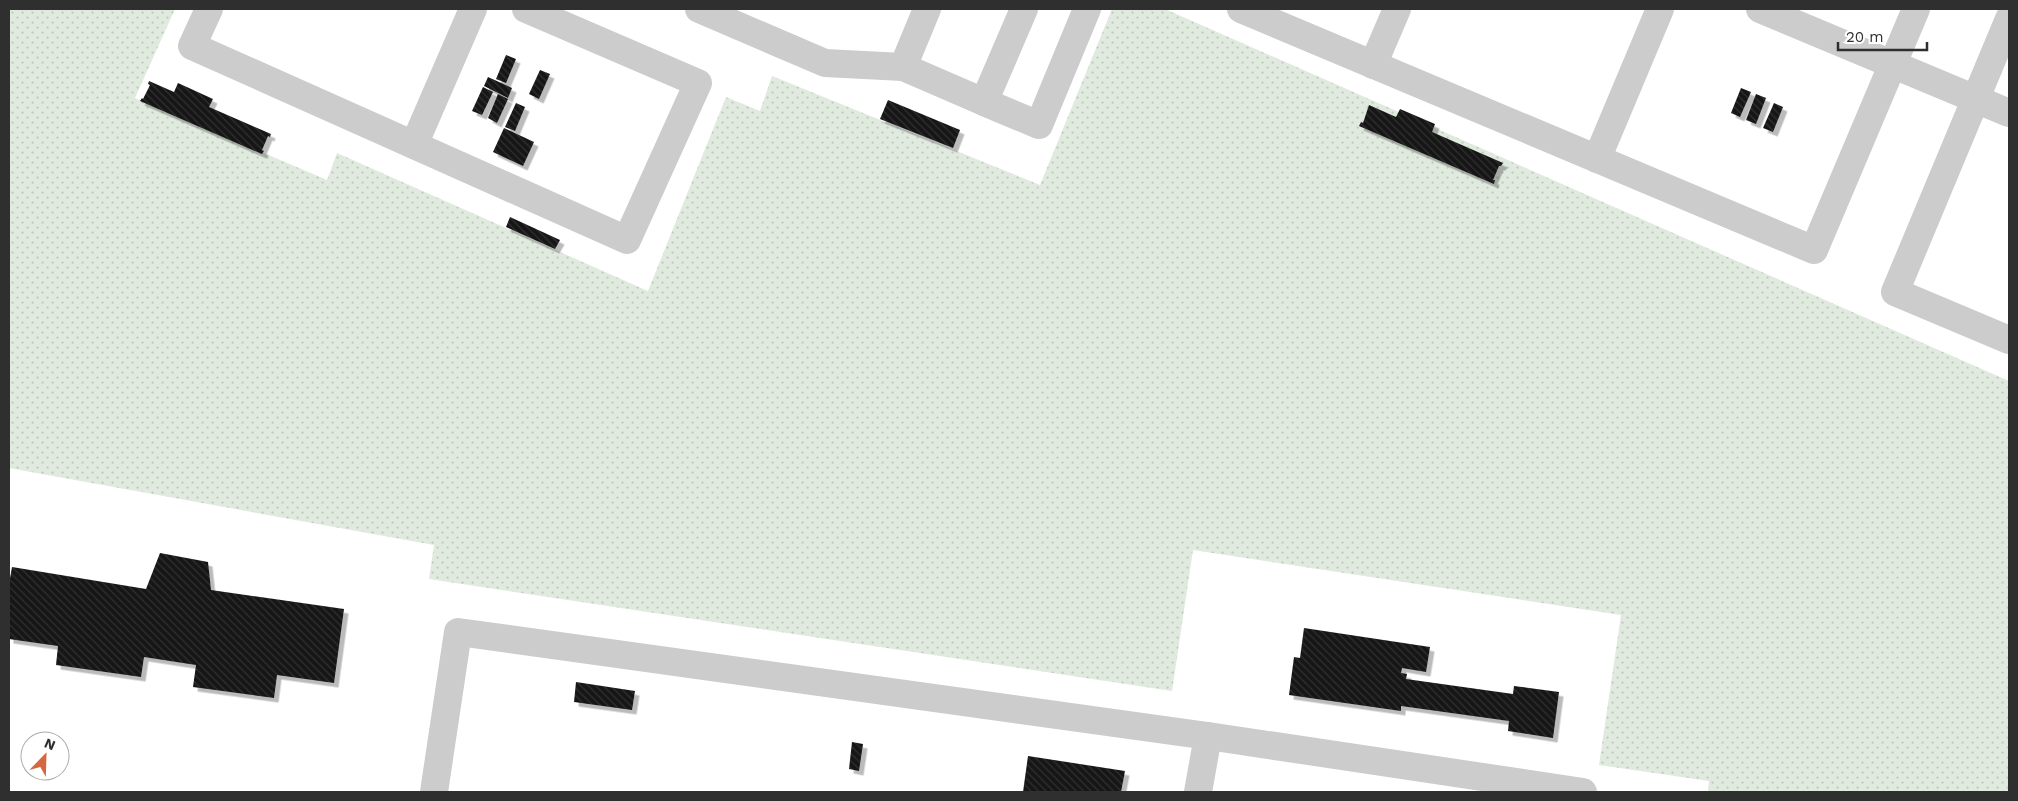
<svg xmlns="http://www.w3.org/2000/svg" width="2018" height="801" font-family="'Work Sans',sans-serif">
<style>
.green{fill:url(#green-dots)}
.building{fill:url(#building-back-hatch);filter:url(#shadow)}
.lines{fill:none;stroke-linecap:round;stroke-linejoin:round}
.minor{stroke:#ccc;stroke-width:28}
</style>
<defs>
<pattern id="green-dots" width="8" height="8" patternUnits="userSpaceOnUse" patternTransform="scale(1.25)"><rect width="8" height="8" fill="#e0eade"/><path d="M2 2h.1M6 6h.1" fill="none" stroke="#c0c9bf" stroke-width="1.8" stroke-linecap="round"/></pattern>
<pattern id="building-back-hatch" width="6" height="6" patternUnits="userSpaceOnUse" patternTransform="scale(1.25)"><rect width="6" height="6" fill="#161616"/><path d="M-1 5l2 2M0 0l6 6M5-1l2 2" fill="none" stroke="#303030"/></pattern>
<filter id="shadow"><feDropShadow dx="4.5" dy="4.5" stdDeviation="0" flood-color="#0004"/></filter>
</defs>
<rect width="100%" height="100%" fill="#fff"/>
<path class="green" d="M9,9H175L135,98L327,180L337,153L648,291L726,97L760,111L772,76L1040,185L1112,9H1165L2009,381V792H1708L1709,781L1599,765L1621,615L1193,550L1172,691L429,579L434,545L9,468Z"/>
<g class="building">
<path d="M506,55L516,59L506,83L496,79Z"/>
<path d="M540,70L550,74L539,99L529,94Z"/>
<path d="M488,77L512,88L508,98L484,86Z"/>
<path d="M149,81L174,92L178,83L213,99L209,107L271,134L270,137L268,136L262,150L264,151L262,154L140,101L142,98L143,99L150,85L148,84Z"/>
<path d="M483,87L493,92L482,115L472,111Z"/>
<path d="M1741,88L1751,92L1740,117L1731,113Z"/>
<path d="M498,94L508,99L497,123L488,118Z"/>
<path d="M1756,94L1766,98L1756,124L1746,120Z"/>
<path d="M888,100L960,130L953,148L880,119Z"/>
<path d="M516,103L525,107L515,131L505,127Z"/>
<path d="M1774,103L1783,107L1773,132L1763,128Z"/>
<path d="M1369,105L1396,117L1400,109L1435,124L1432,132L1503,163L1501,166H1499L1493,180H1495L1494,184L1359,126L1361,122L1363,123Z"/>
<path d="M504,128L534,142L523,166L493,152Z"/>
<path d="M510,217L560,240L555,249L506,227Z"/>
<path d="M160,553L208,562L211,590L344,609L334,683L277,675L274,698L193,687L196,665L144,657L141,677L56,665L58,646L9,639V584L12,567L146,589Z"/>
<path d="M1304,628L1430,647L1426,672L1402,668L1401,673L1407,674L1406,679L1513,694L1514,686L1559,692L1553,738L1508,731L1509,721L1401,706V711L1289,695L1294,657L1300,658Z"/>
<path d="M576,682L635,691L632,710L574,702Z"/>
<path d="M852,742L863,744L859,771L849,769Z"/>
<path d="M1028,756L1125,771L1121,792H1023Z"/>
</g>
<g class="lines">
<g class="minor">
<path d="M209,9L192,46L627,240L698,83L526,9"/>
<path d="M699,9L825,63L903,67"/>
<path d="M927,9L903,67L984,102L1024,9"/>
<path d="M1241,9L1814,250L1916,9"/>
<path d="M1760,9L2009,113"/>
<path d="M2009,19L1895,292L2009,340"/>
<path d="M1373,65L1397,9"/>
<path d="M984,102L1039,125L1087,9"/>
<path d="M414,145L473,9"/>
<path d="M1597,159L1660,9"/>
<path d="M1208,736L1583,792"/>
<path d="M434,792L458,632L1208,736L1198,792"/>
</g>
</g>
<rect width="2018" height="801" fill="none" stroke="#2f2f2f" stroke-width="20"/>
<g transform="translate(45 756) rotate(23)"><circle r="24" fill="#ffffff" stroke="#acacac"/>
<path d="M0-4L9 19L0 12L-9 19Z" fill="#d46842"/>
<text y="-8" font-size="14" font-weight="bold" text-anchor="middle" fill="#2f2f2f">N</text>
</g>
<path d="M1838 42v8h89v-8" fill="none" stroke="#2f2f2f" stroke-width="2.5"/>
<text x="1846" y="42" font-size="15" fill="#2f2f2f" stroke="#ffffff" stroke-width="4" paint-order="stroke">20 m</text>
</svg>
